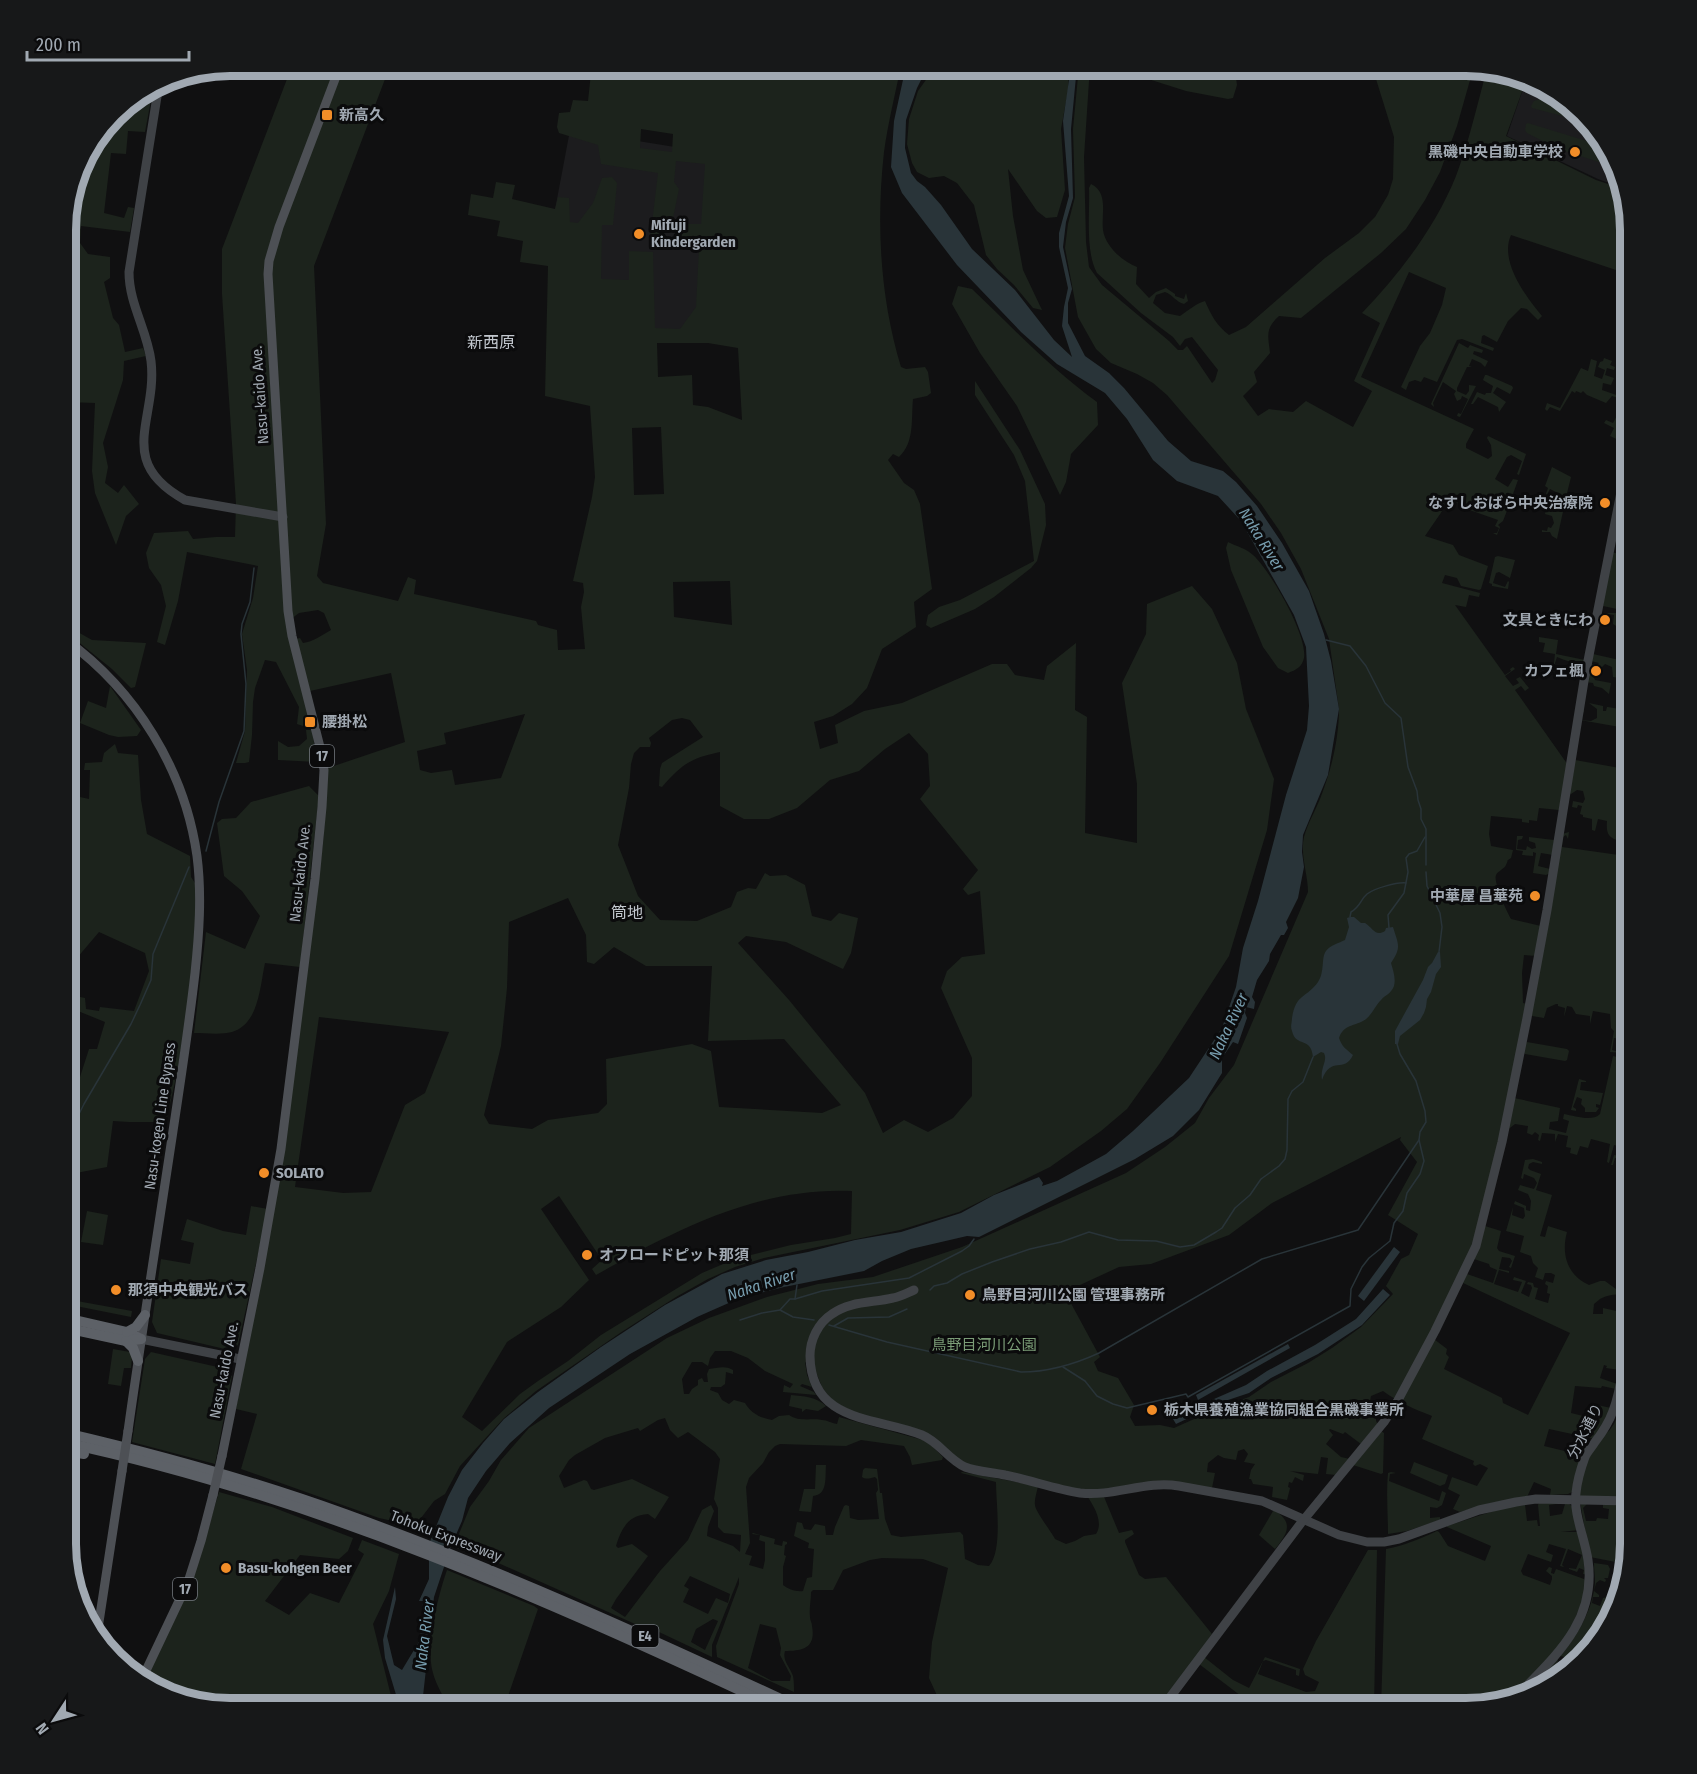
<svg xmlns="http://www.w3.org/2000/svg" width="1697" height="1774" font-family="'Fira Sans Condensed','Noto Sans JP',sans-serif">
<style>
.built{fill:#1c1c1e}
.green{fill:#1c231c;fill-rule:evenodd}
.water{fill:#293439}
.lines{fill:none;stroke-linecap:round;stroke-linejoin:round}
.stream{stroke:#293439;stroke-width:1.5}
.secondary{stroke:#3f4246;stroke-width:9}
.primary{stroke:#4d5055;stroke-width:9}
.highway{stroke:#5d6167;stroke-width:10}
.primary-bridge{stroke:#4d5055;stroke-width:9}
.poi-dot{fill:#f18d28;stroke:#0b0b0c;stroke-width:2}
.labels{text-anchor:middle;stroke-width:6;stroke-linejoin:round;paint-order:stroke}
.shield{fill:#0b0b0c;stroke:#747a80;stroke-width:1.5}
.shield-label{font-size:14px;font-weight:bold;fill:#a1a9b2}
.poi-label{font-size:15px;font-weight:bold;fill:#a1a9b2;stroke:#0b0b0c;text-anchor:start}
.street-label{font-size:15px;fill:#a1a9b2;stroke:#0b0b0c}
.park-label{font-size:15px;fill:#7b9d77;stroke:#0b0b0c}
.neighbourhood-label{font-size:16px;fill:#c2c7ce;stroke:#0b0b0c}
.water-label{font-size:16px;font-style:italic;fill:#779dae;stroke:#0b0b0c}
.rim{fill:none;stroke:#a1a9b2;stroke-width:8}
</style>
<rect width="100%" height="100%" fill="#101011"/>
<g class="built">
<path d="M1524,86L1553,94L1590,122L1619,168L1623,188L1598,179L1507,136Z"/>
<path d="M570,130L712,153L701,339L594,334L551,231Z"/>
</g>
<g class="green">
<path d="M292,66H390L314,266L326,524L317,576L323,583L398,601L408,577L416,580L414,594L536,621L538,625L557,630L558,650L585,649L581,607L584,592L583,583L573,581L592,497L595,477L590,406L545,396L548,266L520,262L523,241L497,236L500,221L468,215L471,194L493,198L496,182L515,185L512,199L555,209L558,197L569,198L570,222L578,223L593,203L602,178L612,177L617,183L613,225H602L601,279L629,280V251L653,252L655,328L680,329L696,307L699,249L675,243L680,224H701L705,164L676,161L674,182L679,189L673,218L665,222C664,231 666,240 663,249L652,245L650,240L658,173L601,164L598,145L559,133L557,127L559,113L570,112L573,100L588,101L591,73L603,74L605,66H901C895,95 888,123 884,152C876,223 880,298 901,367L906,369L925,367L928,372L931,393L927,396L913,399C911,419 915,442 899,457L893,454L888,460L904,483L914,490L920,504L932,589L914,602L916,627L882,649L867,688L852,704L833,716L814,722L820,749L838,743L835,725L864,711L902,703L992,664H1007L1015,675L1044,680L1047,666L1076,643L1075,710L1087,717L1085,833L1137,843V784L1122,683L1146,634L1147,604L1192,586L1212,609L1237,663L1246,709L1274,779L1267,830L1229,956L1160,1063L1127,1109L1101,1131L1050,1167L959,1212L900,1230L764,1258L735,1267L708,1279L676,1297L620,1333L536,1391L504,1418L460,1466L445,1494L434,1501L421,1518L411,1525L379,1518L241,1469L257,1414L236,1409L293,1082L323,843L328,768L405,742L391,673L310,691L296,639L300,638L303,643C313,642 322,635 331,630L324,613L318,610L299,613L291,619L311,725L303,726L297,724L299,707L276,662L265,660L255,688L253,702L252,735L249,762L245,763H236L245,731L247,670L242,634L253,598L258,566L187,552L178,601L165,645L157,642L166,606L161,585L149,568L146,553L154,533L188,531L193,539L216,537H235L236,504L222,294V249ZM641,129L673,134L672,152L640,148ZM657,343H708L738,348L742,420L708,407L693,405L692,375L658,377ZM661,427L664,494L634,495L632,428ZM730,581L732,625L674,617L673,582ZM525,714L501,778L455,785L452,770L431,773L420,770L417,751L446,744L444,733ZM682,718L690,720L703,737L662,763L660,769L659,786L662,787C682,764 691,758 720,752V806L744,819H769L797,808L830,780L859,771L885,749L909,733L928,754L930,786L920,799L978,870L963,889L968,895L980,891L985,954L962,957L947,971L941,988L972,1058V1096L953,1118L928,1132L904,1120L883,1133L865,1093L789,1000L738,943L746,936L786,942L843,969L851,953L858,918L839,913L831,921L812,916L805,885L786,875L770,876L765,873L756,889L748,888L737,892L731,907L697,921L660,920L638,896L618,845L629,788L631,764L634,753L640,747H650L651,743L649,738L672,720ZM568,898L586,935L587,962L594,964L614,947L646,966H712L708,1041L784,1039L841,1105L822,1113L719,1107L711,1051L692,1044L606,1059L607,1104L598,1113L548,1120L532,1129L489,1124L484,1115L501,1046L507,988L509,922ZM319,1017L449,1032L425,1093L405,1105L371,1192L343,1193L295,1187ZM852,1191L851,1234L835,1238L791,1245L735,1259L702,1273L601,1335L568,1361L538,1381L520,1394L482,1431L462,1417L507,1342L561,1307L589,1280L541,1209L559,1196L602,1260L592,1269L596,1275C620,1262 644,1247 669,1236C726,1208 788,1188 852,1191Z"/>
<path d="M931,66H1069L1068,91L1061,129L1065,190L1057,217L1046,218L1037,211L1008,169L1013,216L1023,270L1042,310L1033,308L1014,285L997,269L986,255L974,205L957,183L944,176L929,178L917,172L912,163L907,144L909,119L918,91L928,77Z"/>
<path d="M1079,66H1090L1084,157L1086,242L1089,267L1102,285L1169,341L1178,350H1183L1187,346L1212,383L1215,380L1218,370L1192,337L1185,339L1180,346L1173,337L1141,313L1097,273C1085,251 1090,213 1089,188L1091,184C1109,193 1101,214 1103,230C1105,246 1123,262 1137,267L1136,284L1149,298L1156,292L1166,288L1175,294V296L1184,299L1186,293L1188,301L1184,304C1176,302 1173,295 1165,292L1156,295L1153,303L1165,313L1180,316C1189,310 1195,304 1205,301C1211,315 1217,326 1229,335L1246,327L1325,258L1359,233L1375,217L1388,195L1393,179L1394,137L1376,79L1365,66H1474L1457,126L1440,172L1425,200L1406,229L1381,253L1301,318L1279,316C1265,329 1268,335 1270,353L1254,372L1257,382L1243,396L1258,416L1269,409L1293,412L1306,401L1353,427L1372,391L1354,381L1380,323L1362,313C1400,273 1435,228 1456,176C1469,142 1477,105 1487,69L1536,82L1533,87L1524,86L1506,136L1596,180L1623,189L1631,231V275L1511,235C1499,261 1526,297 1542,316L1538,320L1527,309L1521,308L1508,321L1497,342L1484,335L1482,336L1481,343L1494,348L1493,351L1462,339L1457,340L1437,382L1424,377L1421,382L1415,380L1409,382L1406,390L1401,387L1420,346L1430,333L1442,305L1446,288L1409,272L1361,377L1474,429L1466,444V448L1488,459L1492,456L1491,445L1487,438L1488,436L1526,454L1519,475L1517,474L1522,461L1511,455L1507,457L1495,479L1508,487L1513,479L1518,480L1513,494L1520,500V503L1517,508H1508L1503,521L1498,525L1500,527L1497,535L1493,533H1497L1499,528L1495,526L1498,520L1464,508L1465,505L1449,501L1425,536L1453,545L1459,555L1488,566L1481,589L1479,590L1461,586L1457,578L1445,575L1442,583L1480,593L1479,597L1469,595L1466,607L1455,605L1505,675L1511,671L1510,669L1513,667L1515,669L1505,676L1513,686L1519,683L1516,679L1520,677L1529,688L1525,691L1521,686L1515,690L1568,765L1559,810L1539,808L1537,821L1529,820V823L1522,822V819L1491,816L1489,834L1491,846L1513,850L1511,858C1504,863 1510,857 1506,865C1504,869 1498,871 1496,875C1493,882 1507,912 1511,919L1541,926L1536,956L1524,955L1522,973L1523,1003L1527,1004L1514,1098L1560,1108L1558,1121L1550,1122L1549,1129L1566,1133L1569,1121L1563,1119L1564,1114C1575,1116 1592,1122 1600,1114L1613,1056L1631,1060V1155H1628L1627,1160L1615,1158L1613,1165H1611L1614,1155L1620,1156L1623,1149L1622,1147L1614,1145L1609,1163L1607,1162L1610,1144L1591,1139L1588,1148L1580,1146L1577,1155L1570,1153L1571,1148L1566,1147L1568,1136L1558,1134L1555,1142V1134L1542,1133L1540,1141L1538,1140L1539,1135L1535,1132L1532,1135L1527,1133L1528,1126L1515,1124L1506,1131L1479,1231L1430,1336L1447,1349L1446,1354L1449,1357L1444,1369L1502,1398L1503,1403L1528,1415L1570,1333L1463,1283L1467,1274L1493,1283L1497,1270L1490,1267L1489,1264L1474,1259L1485,1226L1501,1231L1497,1248L1499,1251L1515,1256L1511,1268L1509,1267L1512,1261L1510,1258L1502,1257L1499,1269L1509,1271V1273L1499,1270L1494,1284L1518,1292L1522,1282L1513,1280L1514,1277L1526,1281L1521,1293L1529,1297L1532,1288L1531,1285L1527,1284L1528,1282L1533,1283L1534,1287L1538,1288L1535,1299L1548,1303L1550,1294L1547,1293L1548,1286L1545,1284L1546,1281L1553,1283L1555,1275L1551,1273H1545L1543,1280L1535,1277L1538,1268L1533,1263L1531,1256L1520,1252L1524,1236L1506,1231L1513,1207L1512,1215L1523,1219L1525,1216L1524,1208L1514,1204L1515,1201L1526,1206V1210L1530,1211L1531,1201L1528,1194L1518,1190L1520,1185L1534,1189L1537,1183L1534,1178L1524,1174L1523,1179L1521,1178L1525,1160L1533,1159L1542,1162V1164L1533,1162L1529,1164L1528,1168L1530,1170L1541,1174L1536,1190L1552,1195L1540,1236L1545,1237L1548,1226L1567,1232C1561,1254 1567,1275 1589,1285L1600,1281H1605L1620,1292L1631,1294C1623,1295 1611,1293 1602,1298C1599,1299 1597,1302 1594,1304L1593,1314H1603V1308L1621,1312L1620,1315L1625,1316L1630,1309L1628,1301H1623L1618,1297L1631,1298V1322L1625,1338L1620,1370L1606,1368L1607,1366L1604,1365L1600,1378L1617,1384L1616,1389L1602,1386L1601,1388L1575,1386L1571,1413L1599,1420L1602,1413L1601,1409L1592,1407L1593,1404L1611,1408L1595,1439L1549,1429L1544,1446L1581,1455L1585,1445L1581,1442V1440L1592,1443L1574,1491L1568,1494L1550,1495L1551,1489L1534,1482L1527,1497L1491,1503L1460,1512L1453,1509L1460,1495L1448,1489L1452,1477L1477,1486L1488,1468L1480,1464L1475,1466L1473,1464L1474,1461L1422,1439L1432,1416C1414,1409 1398,1402 1383,1391L1371,1396L1370,1401L1374,1405L1380,1401L1384,1404L1380,1411L1376,1414V1421L1378,1425L1361,1444L1345,1432L1343,1434L1330,1429L1329,1430L1333,1435L1326,1444L1341,1457L1350,1459L1336,1475L1326,1474L1328,1458L1321,1457L1318,1474L1290,1471L1304,1475L1303,1481L1295,1477L1292,1483L1289,1482L1288,1487L1290,1488L1287,1500L1272,1497L1273,1487L1253,1484L1251,1479H1249L1251,1470L1255,1464L1244,1462L1248,1454L1244,1449L1238,1451L1236,1460L1224,1458L1218,1455L1208,1463L1207,1472L1215,1473L1212,1488L1182,1483L1102,1492L1119,1533L1132,1530L1134,1534L1125,1540V1542L1139,1575L1145,1579L1166,1577L1212,1634L1160,1708H937L940,1702L929,1678L932,1642L948,1568L923,1559L882,1558L870,1560L843,1570L833,1590H813L811,1592C811,1600 809,1609 810,1617C810,1621 812,1622 812,1626C816,1648 803,1651 785,1651C782,1661 790,1667 793,1676C794,1681 794,1687 794,1692L717,1657L716,1646L739,1584V1577L712,1645V1657L659,1632H653L496,1562L458,1549L454,1546L470,1507L489,1481L501,1460L529,1428L667,1338L709,1318L767,1297L818,1284L873,1277L962,1247L1126,1173L1165,1147L1195,1123L1209,1098L1234,1065L1308,892C1308,874 1300,855 1304,837C1307,825 1315,811 1320,799C1331,771 1339,739 1339,709L1329,639L1301,569L1281,533L1261,504L1167,395L1153,383L1137,374L1111,363L1096,349L1078,317L1065,248L1068,224L1075,197L1073,129ZM1401,1137L1400,1140L1417,1162L1388,1215L1418,1234L1409,1255L1401,1259L1386,1286L1393,1294L1361,1327L1332,1348L1308,1363L1271,1382L1249,1397L1221,1407L1174,1428L1160,1425L1135,1426L1130,1417L1134,1405L1118,1378L1098,1371L1094,1362L1100,1357L1067,1296V1291L1119,1267L1151,1264L1229,1235L1272,1203ZM715,1351H731L748,1358L765,1371L793,1384L790,1388L784,1385L783,1392L816,1395L814,1392L800,1386L802,1384L812,1387L807,1375L805,1362L816,1372L822,1387L830,1398L842,1406L858,1414L937,1440L958,1461L975,1467L1084,1491C1091,1502 1105,1521 1096,1534L1084,1536L1075,1541L1066,1544L1055,1539C1051,1531 1035,1511 1035,1505C1034,1500 1037,1492 1038,1486L962,1472L961,1473L996,1482C996,1503 1003,1550 989,1566L978,1565L965,1559L963,1535L960,1532L901,1537L891,1535L885,1519L882,1493H880L877,1469L865,1468L863,1470L862,1477C866,1480 871,1478 875,1477L877,1479L878,1490L876,1493L879,1519L858,1520L850,1518L849,1506L846,1505L844,1506L835,1527L833,1535H826L825,1526L815,1524L811,1530L804,1529L802,1523L797,1522L794,1536L809,1543L808,1548L814,1549L812,1577L807,1578L803,1591C796,1592 788,1589 783,1585V1567L786,1556L784,1555L785,1545L787,1544V1542L783,1541L782,1546L774,1544L775,1539L753,1533L752,1534L760,1535L759,1540L765,1542V1560L763,1569L749,1565L752,1556L745,1554L750,1543L746,1487L749,1478L763,1463L769,1452L775,1446L780,1444L846,1446L861,1440L904,1446L910,1457L912,1465L942,1460L943,1457L932,1446L923,1440L839,1417L837,1424C831,1423 827,1420 822,1420C811,1418 798,1422 789,1415L779,1416L772,1420C760,1418 751,1413 745,1403L734,1400L729,1404L722,1400L718,1393L710,1390L711,1387H721L725,1384L726,1372L733,1374V1370C725,1365 717,1368 709,1369L707,1374L708,1382H704L702,1378L698,1380V1385L692,1389L689,1394H684L682,1379L692,1362H702L708,1366L710,1358ZM665,1418L670,1430L678,1438L688,1432L715,1452L720,1459L714,1499L718,1508V1527L724,1533L741,1535L740,1552L733,1546L707,1536L708,1527L714,1511L711,1505L702,1510L688,1540L660,1571L625,1617L611,1608L616,1599L648,1556L632,1544L618,1548L616,1546C621,1529 628,1515 648,1514L655,1519L669,1497L632,1479L594,1490L591,1489L587,1481L584,1480L564,1488L559,1476L569,1460L575,1455L605,1438L638,1428L640,1431L658,1420ZM690,1576L730,1594L728,1603L716,1598L708,1614L683,1602L689,1589L684,1586ZM713,1619L718,1621L705,1650L691,1642L696,1629ZM760,1624L776,1628L781,1648L780,1655L791,1676L790,1681H772L748,1668Z"/>
<path d="M1115,66H1190L1236,78L1237,85L1233,98L1228,99L1186,91L1145,78L1137,68Z"/>
<path d="M140,96L151,100L145,132L128,131L126,154L111,153L104,213L124,218L128,207L134,208L130,232L81,226L80,243L88,254L110,257V278L104,282L113,318L119,325L125,352L143,348L146,356L124,361L123,380L103,443L108,467L105,483L118,493L124,485L139,504L126,516L116,545L95,493L92,471L95,403L66,402V220L83,158L122,107Z"/>
<path d="M1540,99L1572,108L1574,110L1572,118H1570L1532,108L1531,106L1534,101Z"/>
<path d="M1528,123L1603,146L1604,149L1602,160L1599,162L1558,149L1527,133L1525,130L1526,124Z"/>
<path d="M958,286L972,289C1013,328 1051,369 1097,402L1098,425L1071,454L1066,482L1060,495L1017,406L980,353L952,304Z"/>
<path d="M1459,343L1468,348L1470,345L1483,350L1482,353L1474,351L1473,354L1488,361L1485,367L1481,363L1472,359L1469,366L1472,367H1467L1457,388V391L1466,395L1469,391V385L1476,386L1460,417L1457,416L1458,413L1461,414L1468,399L1462,396L1461,399L1457,401L1454,394L1456,391L1443,382L1433,403L1434,407L1431,404Z"/>
<path d="M1604,358L1612,361L1610,365L1615,367L1614,370L1607,368L1605,375L1614,378L1611,385L1603,383L1602,390L1625,398L1624,400L1612,396L1606,403L1587,395L1583,391L1581,393L1576,391L1575,393L1572,391L1560,411L1550,407L1547,411L1545,409L1547,403L1560,408L1581,368L1588,371L1591,359L1597,361L1594,376L1602,379L1605,370L1598,367L1600,362L1603,361Z"/>
<path d="M1485,375H1487L1512,386L1513,388L1510,394L1497,387L1493,393L1506,402L1499,412L1498,407L1478,397L1473,404H1471L1477,392L1485,395L1486,393H1491L1493,386L1483,380Z"/>
<path d="M975,381L1020,450L1045,504L1046,525L1037,561L1031,568L994,597L975,609L931,628L926,625L928,615L939,607L960,600L1034,561L1025,481L1014,455L975,395Z"/>
<path d="M1619,412L1631,417V427L1627,444L1610,436L1614,428L1604,423L1606,420L1613,423Z"/>
<path d="M1552,467L1571,477L1566,497L1550,489L1543,502L1548,488L1545,486Z"/>
<path d="M1548,499L1564,507L1557,539L1552,536L1550,532H1542V530L1547,531L1548,527L1551,528L1554,523L1552,516L1545,514L1546,510L1556,512L1557,510L1545,504Z"/>
<path d="M1228,542C1236,546 1247,549 1253,555C1270,570 1308,636 1304,658C1302,667 1296,670 1288,673L1278,668L1263,647L1231,570L1226,548Z"/>
<path d="M1610,552L1631,556V631L1621,629L1613,624L1614,615L1603,613H1617V609L1603,606Z"/>
<path d="M1498,556L1515,560L1510,578L1499,572L1496,573L1493,583L1505,587L1508,581L1509,582L1508,589L1492,586V584L1489,583L1495,557Z"/>
<path d="M66,584L76,631L92,640L146,643L135,687L131,688L112,669L66,632Z"/>
<path d="M1539,637L1558,640L1556,654L1585,660L1584,665C1575,663 1566,661 1557,657L1555,663L1556,672L1572,675L1571,676L1555,674L1553,671L1555,654L1543,652L1545,643L1539,642Z"/>
<path d="M1593,654L1624,661L1619,674L1620,675L1627,664L1631,662V687L1618,685L1619,678L1613,677L1612,667L1605,664L1601,668L1594,667L1592,674L1595,680L1611,683L1609,694L1602,688L1594,686L1593,683L1586,682L1590,664L1597,665L1599,663L1591,661Z"/>
<path d="M110,686L141,730L137,736L118,737L109,735L80,723L88,701L106,708Z"/>
<path d="M1584,703V712L1582,713L1581,720L1591,721L1597,718V709L1589,703L1603,706V711H1606L1607,707H1608L1631,711V729L1580,720Z"/>
<path d="M306,730H312L317,762L278,760V741L288,747L299,746L307,739Z"/>
<path d="M115,744L118,753L138,755L141,800L147,834L190,856L191,877L195,883L196,909L194,958L184,1034L175,1082L166,1122H129L113,1121L107,1167L66,1175V1070L80,1077L89,1049H97L105,1022L73,1009L66,1049V994L85,998L86,1009L99,1011L100,1007L134,1011L149,971L145,953L99,932L71,965L66,989V820L71,795L89,799L90,770H84L85,763L102,762L104,753Z"/>
<path d="M1575,760L1631,770V1016L1630,1017L1626,1034H1622L1621,1039L1614,1038L1612,1050L1619,1052L1623,1038H1625L1623,1053L1610,1052L1614,1031L1611,1028L1610,1014L1593,1011L1590,1024V1016L1576,1014L1572,1007L1567,1006L1564,1017L1565,1008L1558,1006V1004H1556L1547,1008L1544,1018L1532,1016L1530,1014L1562,834L1569,832L1568,839L1566,835L1563,837L1562,847L1619,855L1620,841C1608,838 1606,833 1607,821L1598,819L1595,831L1592,830V819L1583,817V815L1580,814L1582,806L1578,805L1577,808L1572,807L1573,801L1583,803L1585,799L1583,791L1577,790L1571,794L1568,792Z"/>
<path d="M309,786L319,796L300,967L265,963C260,986 259,1024 232,1032C221,1035 205,1033 194,1033L206,932L245,949L260,916L242,891L224,876L217,823L222,819L236,818L251,802Z"/>
<path d="M1517,836H1523L1522,839L1518,840L1517,849L1526,850L1527,846L1532,849L1536,848L1535,843L1529,841V837L1554,840L1553,855L1541,853L1538,866L1550,869V873L1546,875L1533,873L1536,853L1533,852V856L1522,855L1523,851L1516,850Z"/>
<path d="M1527,1042L1567,1049L1569,1051L1567,1060L1565,1061L1525,1054L1523,1052L1525,1044Z"/>
<path d="M1579,1079L1586,1081V1082H1581L1580,1090L1603,1093L1600,1105L1596,1104V1107L1599,1108L1596,1112H1585V1108L1581,1104L1582,1099L1577,1097L1573,1107L1576,1109V1111L1571,1110Z"/>
<path d="M251,1206L268,1209L238,1345L229,1350L157,1333L152,1322L161,1259L190,1264L194,1243L181,1240L187,1219L223,1231L246,1235Z"/>
<path d="M87,1211L108,1215L103,1245L81,1242Z"/>
<path d="M66,1299L132,1311L131,1317L66,1304Z"/>
<path d="M113,1349L130,1352L132,1356L131,1368H124L121,1386L108,1384Z"/>
<path d="M151,1352L222,1368L232,1376L215,1464L132,1442L145,1359Z"/>
<path d="M1625,1390L1628,1392V1396L1631,1397V1437L1620,1436L1621,1466L1623,1473L1627,1474L1631,1473V1499L1577,1497L1586,1458L1601,1436L1609,1431L1614,1424L1617,1417Z"/>
<path d="M791,1395C803,1396 817,1397 826,1406L818,1411L806,1409L802,1412V1409L789,1406Z"/>
<path d="M1381,1431L1384,1433L1383,1473L1381,1474L1353,1465Z"/>
<path d="M1414,1462L1448,1475L1445,1484L1440,1486L1410,1473Z"/>
<path d="M816,1465H826C825,1477 828,1495 813,1496L811,1512L799,1511L804,1489H815Z"/>
<path d="M1391,1472L1396,1473L1390,1474L1389,1481L1439,1501L1442,1491L1446,1493L1442,1505L1437,1508L1430,1507V1518L1440,1517V1520L1407,1531L1388,1534C1388,1514 1386,1494 1388,1473Z"/>
<path d="M219,1492L272,1507L353,1538L348,1551L339,1559L300,1555L265,1601L289,1615L310,1593L339,1603L364,1554L358,1550L362,1540L399,1554L389,1591L373,1624L394,1708H231L158,1691L113,1656L117,1651L125,1663L140,1676L206,1535Z"/>
<path d="M1580,1502L1587,1504L1583,1508L1586,1521H1596L1597,1518L1608,1519L1609,1509L1603,1508V1503H1619V1519L1630,1520L1631,1523V1543L1626,1564L1590,1557Z"/>
<path d="M1539,1503H1563L1549,1505L1550,1516L1562,1514L1565,1504L1568,1503L1574,1508L1579,1530L1561,1532H1579L1583,1545L1585,1574H1583L1584,1570L1579,1568L1577,1572L1569,1569V1568L1576,1569L1582,1555L1568,1549L1562,1565L1564,1567L1560,1566L1566,1549L1549,1544L1546,1552L1553,1555L1551,1562L1528,1554L1521,1571L1523,1575L1550,1585L1552,1579V1576L1546,1571L1549,1567L1552,1568L1551,1573L1554,1574L1556,1569L1584,1579L1587,1583L1584,1598L1557,1659L1558,1661L1548,1676L1555,1679L1529,1696L1466,1708H1381L1386,1549C1406,1545 1419,1539 1437,1531L1439,1532L1448,1546L1485,1561L1491,1546L1447,1527V1526L1506,1507L1525,1505L1527,1521L1537,1520L1538,1526H1540L1538,1505Z"/>
<path d="M1273,1511H1276C1294,1524 1287,1534 1275,1549L1259,1535Z"/>
<path d="M1368,1550H1377L1374,1708H1265L1249,1702L1199,1664L1204,1657L1233,1680L1249,1688L1265,1657L1300,1669L1299,1676L1296,1675V1670L1266,1660L1263,1661L1258,1674L1306,1692L1315,1691L1319,1682L1305,1675L1303,1669L1316,1641Z"/>
<path d="M1594,1563L1608,1565L1610,1569L1608,1578H1604L1606,1580L1605,1582L1600,1580L1596,1583L1594,1591L1599,1595V1597H1593L1592,1603L1600,1606L1603,1598L1607,1597L1604,1607L1616,1610L1614,1616L1575,1667L1562,1675V1673L1559,1672L1562,1660L1568,1661L1569,1658L1560,1656C1577,1637 1593,1609 1595,1583C1595,1576 1594,1570 1594,1563Z"/>
<path d="M447,1570L534,1606L538,1609L504,1708H449C444,1697 436,1685 433,1673C425,1647 438,1596 447,1570Z"/>
</g>
<g class="water">
<path d="M906,66H928L917,88L906,120L905,148L911,173L917,181L925,187L941,205L972,249L1015,290L1054,340L1072,357L1062,326L1064,307L1068,288L1059,247V233L1069,196L1063,121L1071,66H1077L1071,129L1073,198L1066,222L1063,247L1072,289L1068,303V323L1085,356L1109,373L1124,388L1168,441L1191,461L1223,471L1236,482L1257,506L1282,543L1309,591L1324,634L1331,661L1339,709L1328,775L1303,835L1302,852L1304,867L1298,898L1286,922L1288,928L1284,935H1281L1270,954L1269,961L1257,980L1252,997L1255,1002L1254,1009L1246,1007L1245,1013L1247,1018L1238,1044L1233,1042L1222,1058V1073L1199,1110L1173,1136L1135,1159L979,1237L967,1236L911,1249L882,1261L864,1271L784,1287L740,1298L697,1317L630,1354L549,1408L510,1443L486,1471L468,1498L462,1521L451,1546L434,1597L423,1696L424,1708H400L385,1658L383,1640L395,1587L396,1599L387,1636L394,1665L402,1670L420,1640L423,1601H419L429,1579V1544L448,1497L462,1470L483,1443L504,1419L538,1392L601,1347L665,1305L722,1274L766,1260L808,1252L855,1240L901,1232L961,1213L994,1195L1039,1177L1043,1183L1042,1186L1057,1181L1106,1154L1133,1131L1189,1078L1222,1028L1236,987L1243,948L1258,901L1286,795L1307,730L1309,706L1306,647L1294,615L1241,521L1218,496L1177,481L1153,460L1127,419L1105,393L1057,364L1021,332L957,265L902,193L891,167L894,121Z"/>
<path d="M1350,917H1354L1361,923H1365C1373,928 1375,937 1385,931L1386,928L1393,927C1398,944 1402,947 1391,963C1393,970 1396,978 1394,986C1391,994 1385,995 1381,1000C1374,1007 1371,1018 1361,1022C1352,1026 1343,1026 1339,1038C1342,1047 1346,1049 1353,1055C1344,1074 1331,1055 1322,1080C1320,1067 1328,1061 1324,1053L1321,1052L1313,1057C1311,1036 1296,1048 1292,1031C1290,1026 1292,1023 1292,1018C1296,993 1307,998 1318,982C1325,972 1321,957 1326,951C1330,945 1339,943 1345,940L1349,927L1347,918Z"/>
<path d="M1438,952H1440L1441,967L1436,974L1431,992L1427,999L1426,1007L1424,1013L1420,1020L1400,1036L1398,1044H1395V1031L1423,980L1428,967L1432,963Z"/>
<path d="M1394,1247L1400,1252L1364,1301L1358,1296Z"/>
<path d="M1383,1289L1390,1295L1362,1325L1318,1354L1271,1378L1249,1393L1222,1402L1176,1424L1173,1419L1198,1406L1246,1385L1267,1371L1315,1345L1356,1319Z"/>
<path d="M1288,1344L1290,1348L1198,1400L1196,1395Z"/>
</g>
<g class="lines">
<g class="stream">
<path d="M1326,640L1350,646L1366,666L1385,703L1401,718L1408,767L1417,791L1418,800L1421,809V819L1426,829V865"/>
<path d="M206,851L219,802L244,731L246,684L241,634L242,624L250,602L254,568"/>
<path d="M1426,872L1427,886L1440,913L1442,927L1439,952"/>
<path d="M1350,917L1351,912C1361,906 1360,900 1367,894C1375,888 1397,882 1406,883"/>
<path d="M1389,928L1388,915L1404,893L1408,872L1406,858L1409,854L1417,851L1425,837"/>
<path d="M66,1155L78,1116L84,1104L131,1024L140,1005L151,980L153,954L189,867"/>
<path d="M930,1290L934,1286L947,1283L962,1274L992,1262L1030,1249L1061,1242L1089,1232L1118,1240L1156,1241L1180,1247L1194,1245L1216,1232L1222,1228L1235,1208L1250,1195L1261,1179L1279,1166L1285,1159L1287,1150L1288,1099L1292,1091L1303,1082L1313,1057"/>
<path d="M795,1299L822,1291L909,1278L962,1251L969,1246L974,1239"/>
<path d="M780,1310L793,1317L814,1320"/>
<path d="M740,1320L762,1313L780,1310L790,1299H795L797,1285"/>
<path d="M829,1325L887,1342L1021,1372C1048,1372 1075,1364 1099,1353L1262,1259L1358,1230L1419,1140"/>
<path d="M834,1326L848,1318L889,1317L907,1309"/>
<path d="M1063,1367L1085,1381L1097,1396L1113,1404L1127,1408L1186,1394L1188,1397L1350,1306L1351,1289L1362,1267L1369,1258L1390,1241L1394,1223L1403,1211L1407,1193L1420,1174L1424,1161L1419,1140L1420,1132L1426,1122L1425,1111L1416,1081L1400,1054L1397,1044"/>
</g>
<g class="secondary">
<path d="M159,84L129,272C129,304 147,330 151,361C158,419 114,461 185,500L283,517"/>
<path d="M914,1290C907,1293 900,1297 893,1298C872,1303 850,1301 832,1314C818,1323 810,1340 810,1356C811,1424 878,1417 922,1435C939,1442 948,1459 965,1467C978,1472 992,1472 1005,1475C1030,1480 1055,1489 1080,1493C1114,1497 1146,1480 1179,1486L1262,1501L1339,1535L1367,1542H1384L1399,1539L1479,1510L1516,1502L1536,1499L1631,1501"/>
<path d="M141,1339L240,1359"/>
<path d="M1515,1698C1554,1657 1597,1622 1588,1560C1585,1539 1573,1513 1576,1493C1577,1482 1581,1468 1585,1457C1587,1452 1592,1447 1595,1442C1602,1433 1609,1422 1613,1411C1623,1385 1623,1357 1631,1331"/>
<path d="M1162,1708L1301,1523L1384,1422L1397,1402L1435,1331L1476,1246L1502,1142L1527,1018L1547,910L1584,681L1631,441"/>
</g>
<g class="primary">
<path d="M66,640C136,691 185,770 197,856C202,895 199,935 195,973C189,1026 181,1078 173,1131C158,1231 142,1331 128,1431"/>
<path d="M222,1456L260,1268L281,1149L315,879L322,807L324,770L320,747L292,636L288,611L268,274L269,261L279,227L340,66"/>
<path d="M97,1635L122,1471"/>
<path d="M142,1679L188,1582L201,1541L213,1495"/>
</g>
<g class="highway">
<path d="M66,1318L127,1332L141,1339"/>
<path d="M66,1328L126,1341L141,1339"/>
<path d="M127,1332L136,1327L145,1315"/>
<path d="M126,1341L133,1348L138,1361"/>
<path d="M66,1433C160,1455 254,1481 345,1514C500,1570 650,1638 800,1708"/>
<path d="M66,1443C315,1496 549,1601 778,1708"/>
<path d="M66,1451L84,1454"/>
</g>
<g class="primary-bridge">
<path d="M122,1471L128,1431"/>
<path d="M213,1495L222,1456"/>
</g>
</g>
<g class="poi-dot">
<rect x="321" y="109" width="12" height="12" rx="3"/>
<circle cx="1575" cy="152" r="6"/>
<circle cx="639" cy="234" r="6"/>
<circle cx="1605" cy="503" r="6"/>
<circle cx="1605" cy="620" r="6"/>
<circle cx="1596" cy="671" r="6"/>
<rect x="304" y="716" width="12" height="12" rx="3"/>
<circle cx="1535" cy="896" r="6"/>
<circle cx="264" cy="1173" r="6"/>
<circle cx="587" cy="1255" r="6"/>
<circle cx="116" cy="1290" r="6"/>
<circle cx="970" cy="1295" r="6"/>
<circle cx="1152" cy="1410" r="6"/>
<circle cx="226" cy="1568" r="6"/>
</g>
<g class="labels">
<g class="shield">
<rect x="310" y="745" width="24" height="22" rx="4.5"/>
<rect x="173" y="1578" width="24" height="22" rx="4.5"/>
<rect x="631.5" y="1625" width="27" height="22" rx="4.5"/>
</g>
<g class="shield-label">
<text x="322" y="761">17</text>
<text x="185" y="1594">17</text>
<text x="645" y="1641">E4</text>
</g>
<g class="poi-label">
<text x="339" y="120">新高久</text>
<text x="1563" y="157" text-anchor="end">黒磯中央自動車学校</text>
<text x="651" y="230">Mifuji<tspan x="651" dy="17">Kindergarden</tspan></text>
<text x="1593" y="508" text-anchor="end">なすしおばら中央治療院</text>
<text x="1593" y="625" text-anchor="end">文具ときにわ</text>
<text x="1584" y="676" text-anchor="end">カフェ楓</text>
<text x="322" y="727">腰掛松</text>
<text x="1523" y="901" text-anchor="end">中華屋 昌華苑</text>
<text x="276" y="1178">SOLATO</text>
<text x="599" y="1260">オフロードピット那須</text>
<text x="128" y="1295">那須中央観光バス</text>
<text x="982" y="1300">鳥野目河川公園 管理事務所</text>
<text x="1164" y="1415">栃木県養殖漁業協同組合黒磯事業所</text>
<text x="238" y="1573">Basu-kohgen Beer</text>
</g>
<g class="street-label">
<text transform="translate(260 395) rotate(-94)" y="5">Nasu-kaido Ave.</text>
<text transform="translate(300 873) rotate(-84)" y="5">Nasu-kaido Ave.</text>
<text transform="translate(160 1116) rotate(-82)" y="5">Nasu-kogen Line Bypass</text>
<text transform="translate(224 1370) rotate(-79)" y="5">Nasu-kaido Ave.</text>
<text transform="translate(1585 1431) rotate(-63)" y="5">分水通り</text>
<text transform="translate(446 1536) rotate(21)" y="5">Tohoku Expressway</text>
</g>
<g class="park-label">
<text x="984" y="1350">鳥野目河川公園</text>
</g>
<g class="neighbourhood-label">
<text x="491" y="348">新西原</text>
<text x="627" y="918">筒地</text>
</g>
<g class="water-label">
<text transform="translate(1262 539) rotate(58)" y="6">Naka River</text>
<text transform="translate(1228 1026) rotate(-65)" y="6">Naka River</text>
<text transform="translate(761 1284) rotate(-18)" y="6">Naka River</text>
<text transform="translate(424 1635) rotate(-83)" y="6">Naka River</text>
</g>
</g>
<path d="M0 0H1697V1774H0ZM230 76H1466A154 154 0 0 1 1620 230V1544A154 154 0 0 1 1466 1698H230A154 154 0 0 1 76 1544V230A154 154 0 0 1 230 76Z" fill="#171819" fill-rule="evenodd"/>
<path class="rim" d="M230 76H1466A154 154 0 0 1 1620 230V1544A154 154 0 0 1 1466 1698H230A154 154 0 0 1 76 1544V230A154 154 0 0 1 230 76Z"/>
<g transform="translate(54 1720) rotate(234)" stroke="#0b0b0c" stroke-width="4.5" paint-order="stroke">
<path d="M0-4.5L10 22L0 15L-10 22Z" fill="#a1a9b2"/>
<text y="-9" font-size="16" font-weight="bold" text-anchor="middle" fill="#a1a9b2">N</text>
</g>
<path d="M27 51v9h162v-9" fill="none" stroke="#a1a9b2" stroke-width="3"/>
<text x="36" y="51" font-size="18" fill="#a1a9b2" stroke="#0b0b0c" stroke-width="4.5" paint-order="stroke">200 m</text>
</svg>
